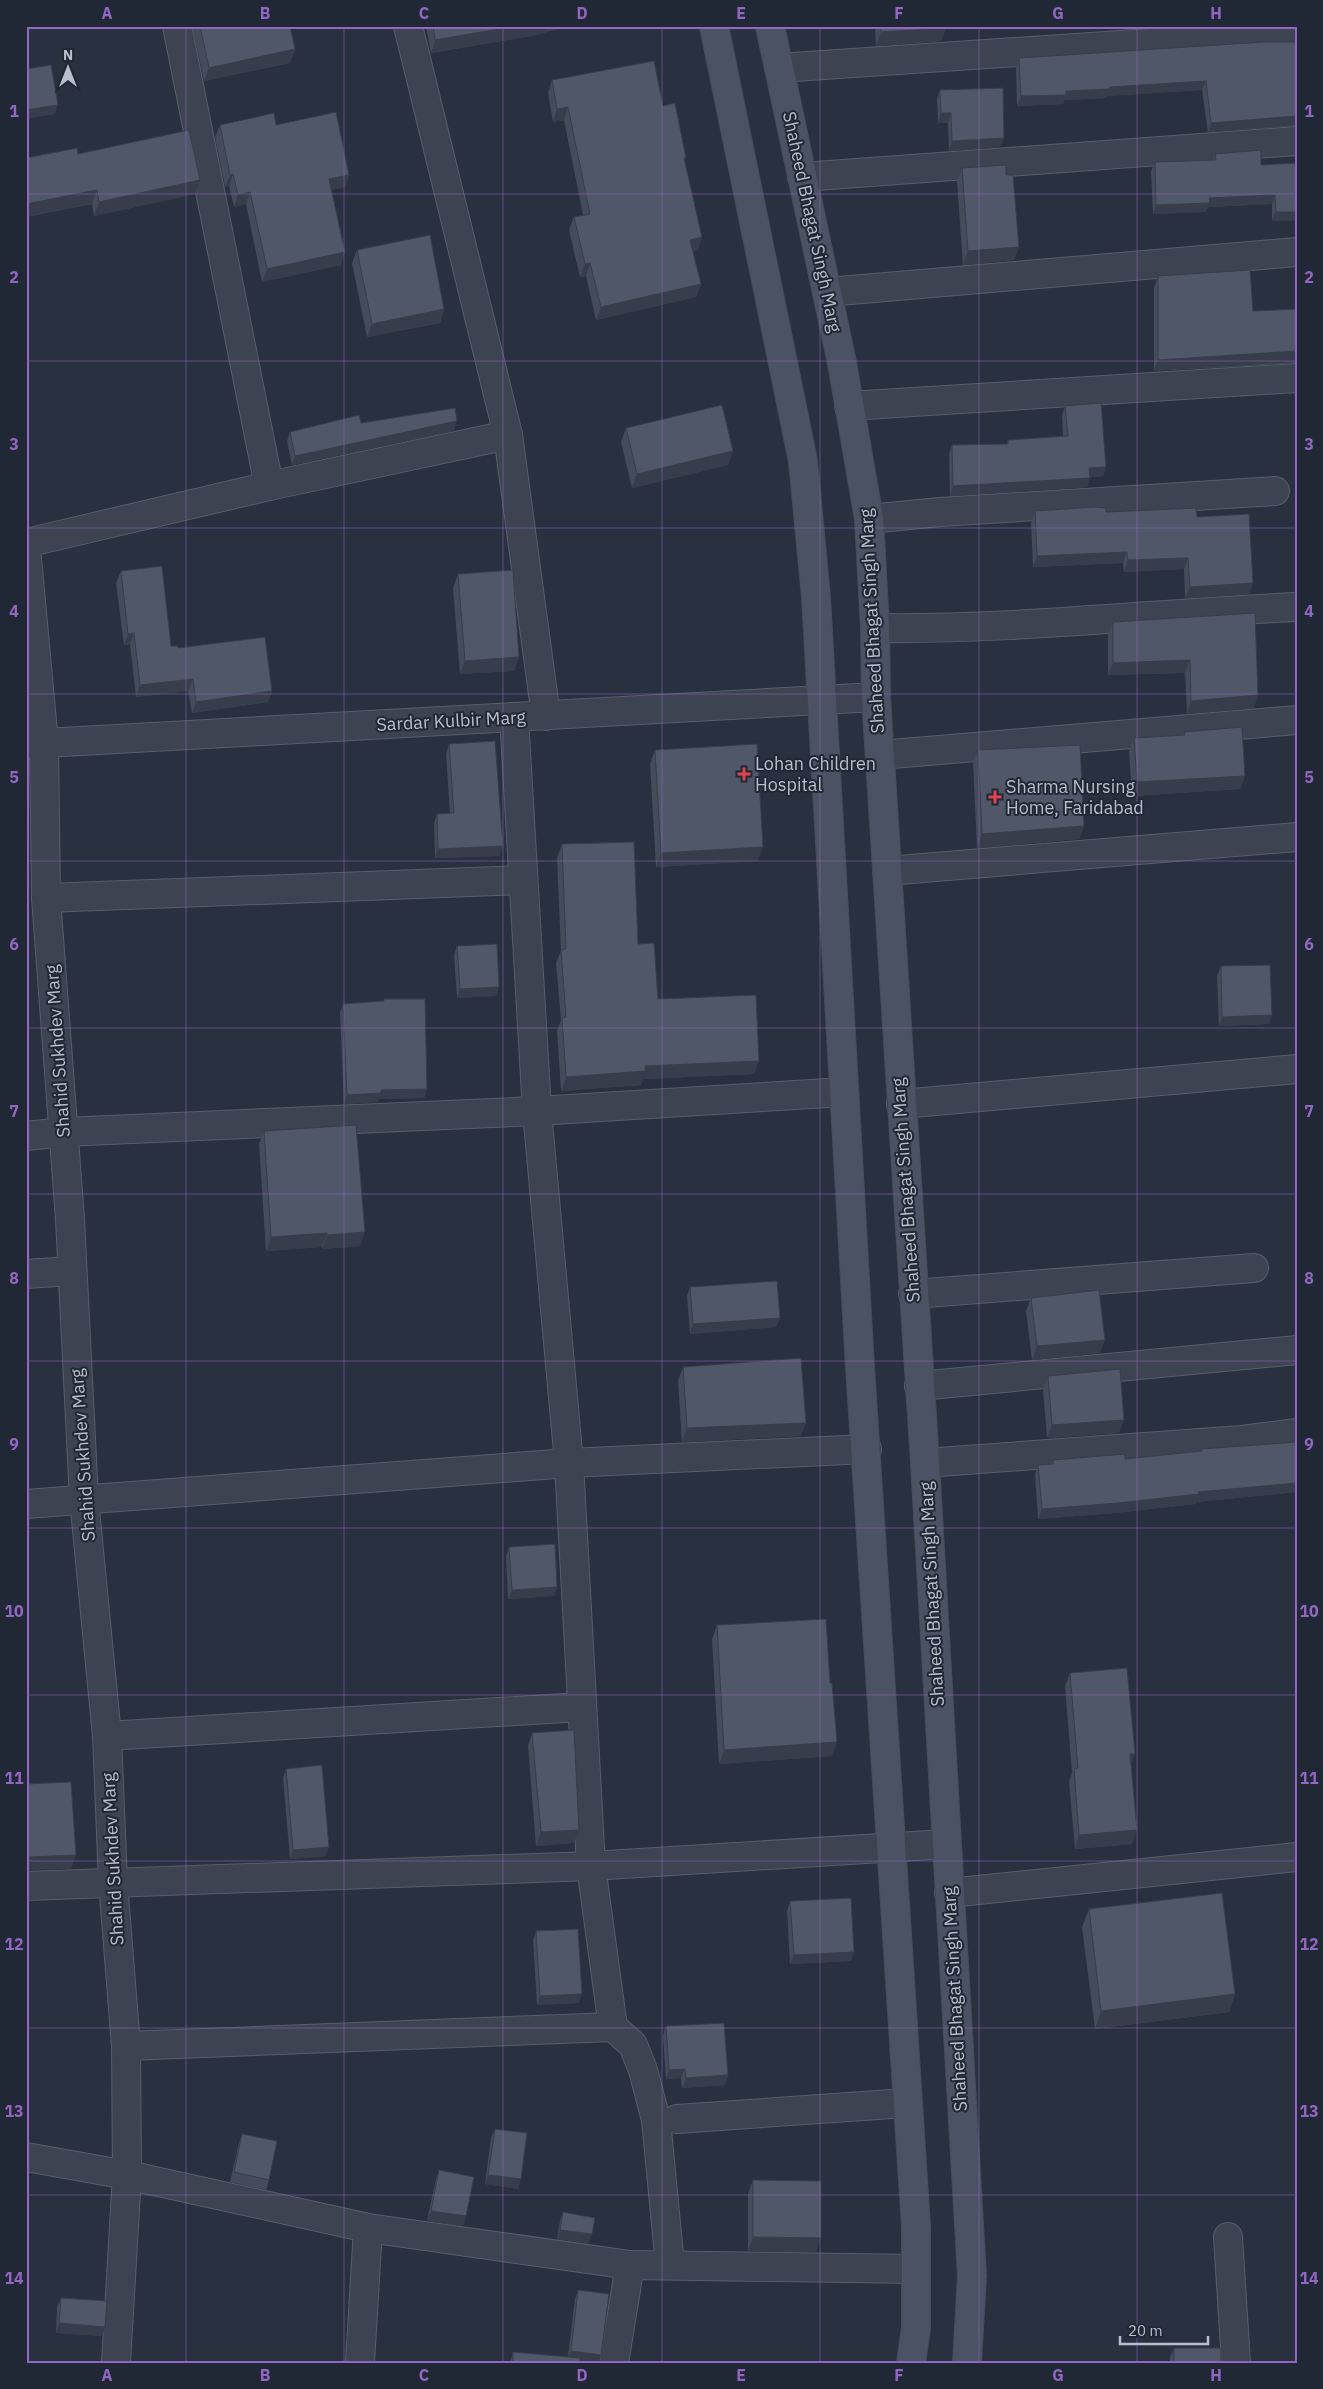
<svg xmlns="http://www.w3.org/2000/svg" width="1323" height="2389" font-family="'IBM Plex Sans',sans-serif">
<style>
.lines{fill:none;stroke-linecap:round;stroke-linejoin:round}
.street-casing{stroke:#585e6a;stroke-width:30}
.secondary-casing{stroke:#464c59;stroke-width:30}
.street{stroke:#3d4350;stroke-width:28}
.secondary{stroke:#4b5263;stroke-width:28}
.wall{fill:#444b5a}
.shaded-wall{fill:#373d4a}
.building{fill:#4f5769;stroke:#373d4a}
.grid{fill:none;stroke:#9466c3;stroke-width:1;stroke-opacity:0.55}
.health-dot{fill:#e0444e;stroke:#212835;stroke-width:2}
.labels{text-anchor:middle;stroke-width:4;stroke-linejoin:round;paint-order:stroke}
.street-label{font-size:18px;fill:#babeca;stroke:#212835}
.poi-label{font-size:18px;fill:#babeca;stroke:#212835;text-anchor:start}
.neatline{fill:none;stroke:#9466c3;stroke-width:2}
.grid-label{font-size:16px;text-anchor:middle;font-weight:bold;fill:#9466c3}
</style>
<rect width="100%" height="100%" fill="#293040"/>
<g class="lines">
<defs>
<g id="street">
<path d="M177,26L269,486"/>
<path d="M408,26L508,435L546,716"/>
<path d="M779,68L1297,33"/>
<path d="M802,177L1297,141"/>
<path d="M827,292L1297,252"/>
<path d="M849,406L1297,378"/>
<path d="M869,519L940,512L1275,491"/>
<path d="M26,543L269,486L508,435"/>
<path d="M26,547L44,743L46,898L70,1219L84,1499L107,1736L113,1882L126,2046L127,2175L116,2363"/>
<path d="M875,628C1016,630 1156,613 1297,607"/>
<path d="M514,717L537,1111L569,1463L591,1866L613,2027L633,2045L643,2070L656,2120L670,2265"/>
<path d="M26,744L876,697"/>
<path d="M880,755L1297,720"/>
<path d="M887,871L1297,837"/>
<path d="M46,898L523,880"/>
<path d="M901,1104L1297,1069"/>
<path d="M26,1136L64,1132L537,1111L844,1092"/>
<path d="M26,1274L72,1271"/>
<path d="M913,1294L1254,1268"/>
<path d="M919,1386L1297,1350"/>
<path d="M925,1463L1242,1440L1297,1433"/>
<path d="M26,1504L569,1463L867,1449"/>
<path d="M107,1736L581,1707"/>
<path d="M26,1886L591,1866L946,1844"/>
<path d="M949,1893L1297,1857"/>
<path d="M126,2046L613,2027"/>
<path d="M677,2119L906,2103"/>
<path d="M26,2157L127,2175L368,2228L630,2265L916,2269"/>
<path d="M1228,2237L1236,2363"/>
<path d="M360,2363L368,2228"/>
<path d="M614,2363L630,2265"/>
</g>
<g id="secondary">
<path d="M714,26L803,461L816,597L860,1367L916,2226V2328L911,2363"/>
<path d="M770,26L842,363L869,519L875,628L876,697L925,1463L972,2276L967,2363"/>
</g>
</defs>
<use href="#street" class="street-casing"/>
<use href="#secondary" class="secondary-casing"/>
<use href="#street" class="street"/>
<use href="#secondary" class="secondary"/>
</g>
<g class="wall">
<path d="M192,26H290L295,49L290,63L204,81Z"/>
<path d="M426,26H570L531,36L431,53Z"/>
<path d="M875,26H946V28L941,41L876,46Z"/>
<path d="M1297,42V126L1208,132L1202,90L1107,96V98L1064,100L1063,104L1017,106L1016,68L1019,58Z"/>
<path d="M552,80L663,106L685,162L698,250L693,251L701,284L696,297L596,320L586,276L580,277L569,230L574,217L583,215L564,120L553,122L548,93Z"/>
<path d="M940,90L1000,147L949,151L948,123H938L937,99Z"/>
<path d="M220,125H276L349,175L345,187L331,190L341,265L262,282L246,204L234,207L229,186L225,187L215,137Z"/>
<path d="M78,154L195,194L94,216L92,204L26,217V158Z"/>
<path d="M1215,154L1261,165L1297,163L1272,221V204L1208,207L1206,212L1153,214L1151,171L1155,162L1213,160Z"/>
<path d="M962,168L1006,175L1019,247L1014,260L963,265L957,181Z"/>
<path d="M357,250L444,309L440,323L367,337L352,263Z"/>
<path d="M1158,276L1253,311L1297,309V363L1154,371V288Z"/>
<path d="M1065,406L1103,476L1090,477L1087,487L950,496L949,454L952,445L1007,444L1008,440L1063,436L1062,415Z"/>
<path d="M361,423L454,431L292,465L287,441L290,432Z"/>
<path d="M626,428L728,465L632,488L621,442Z"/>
<path d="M1035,511L1106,512L1197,517L1253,583L1249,594L1185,598L1184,569L1124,572L1123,563L1033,567L1031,522Z"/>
<path d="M121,571L171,646L178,648L272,691L268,702L192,713L188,691L136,697L130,644L124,645L116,583Z"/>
<path d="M458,574L519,657L514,671L460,674L453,588Z"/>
<path d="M1255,613L1254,708L1187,714L1185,673L1108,675V635L1113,622Z"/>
<path d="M1184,732L1245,776L1240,789L1132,796L1129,751L1134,738L1183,735Z"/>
<path d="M449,744L499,856L435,858L434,823L437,814L450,813L446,754Z"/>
<path d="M655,750L758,861L656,867L650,764Z"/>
<path d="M978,750L1084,826L1079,839L977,848L973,763Z"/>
<path d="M562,844L638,944L658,999L754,1074L643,1079L641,1085L561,1091L557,1031L561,1020L556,963L561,951L557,858Z"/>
<path d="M457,946L499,987L496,996L457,998L454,955Z"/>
<path d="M1221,966L1272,1015L1269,1024L1219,1026L1217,976Z"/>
<path d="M384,999L427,1089L424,1098L379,1099L378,1102L344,1104L340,1013L343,1004L383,1001Z"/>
<path d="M264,1131L360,1246L322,1249V1247L266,1251L259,1144Z"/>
<path d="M690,1287L780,1318L776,1327L690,1334L687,1296Z"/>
<path d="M1031,1298L1100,1353L1032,1360L1026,1311Z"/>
<path d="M683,1367L801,1436L682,1442L678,1381Z"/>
<path d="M1048,1376L1119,1433L1047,1438L1043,1390Z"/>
<path d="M1297,1442V1492L1196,1502L1195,1504L1115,1513L1038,1519L1035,1475L1038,1465L1051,1464L1053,1460L1125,1459L1200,1452L1201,1449Z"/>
<path d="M509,1547L557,1587L554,1596L508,1599L506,1556Z"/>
<path d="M717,1625L830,1683L832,1756L719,1764L712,1639Z"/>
<path d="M1070,1673L1131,1765L1132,1844L1075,1849L1069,1782L1072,1773L1065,1686Z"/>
<path d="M532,1733L579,1830L574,1843L536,1846L528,1746Z"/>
<path d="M286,1769L329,1847L325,1856L290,1859L283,1778Z"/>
<path d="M790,1901L851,1961L790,1964L787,1911Z"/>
<path d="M1089,1909L1235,1994L1229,2012L1095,2029L1082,1927Z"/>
<path d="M536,1931L579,2003L537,2005L533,1940Z"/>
<path d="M666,2026L725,2085L682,2088L681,2078L666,2079L663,2035Z"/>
<path d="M495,2129L521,2179L518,2189L485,2184L491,2138Z"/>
<path d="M242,2134L269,2180L266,2190L230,2182L239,2143Z"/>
<path d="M439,2170L466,2216L463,2226L427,2221L436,2179Z"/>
<path d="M753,2180L816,2252L748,2251V2194Z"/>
<path d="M563,2212L588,2243L557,2239L560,2221Z"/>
<path d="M578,2290L601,2355L599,2363L580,2362V2363H510L513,2352L568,2357L575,2299Z"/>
<path d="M61,2298L105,2327L102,2336L56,2333L57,2307Z"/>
<path d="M1174,2348L1221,2363H1170V2357Z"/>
</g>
<g class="shaded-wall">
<path d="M516,26H570L531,36L431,53L435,40Z"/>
<path d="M946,28L941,41L876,46L881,32Z"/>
<path d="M295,49L290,63L204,81L209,68Z"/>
<path d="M1206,81L1202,90L1107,96V98L1064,100L1063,104L1017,106L1021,96L1110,87Z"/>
<path d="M58,105L55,114L26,119V110Z"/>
<path d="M568,107L564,120L553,122L557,109Z"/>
<path d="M941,113H951L948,123H938Z"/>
<path d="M1297,116V123L1296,125L1208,132L1211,123Z"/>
<path d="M1004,138L1000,147L949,151L952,141Z"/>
<path d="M233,174L229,186L225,187L230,175Z"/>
<path d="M349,175L345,187L325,191L329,179Z"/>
<path d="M200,180L195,194L94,216L99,202Z"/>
<path d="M97,190L92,204L26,217V204Z"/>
<path d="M250,192L246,204L234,207L238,195Z"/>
<path d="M1275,195L1272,204L1208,207L1206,212L1153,214L1156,205L1209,198Z"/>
<path d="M1276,212H1297V221H1272Z"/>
<path d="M702,237L698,250L686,252L690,240Z"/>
<path d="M1019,247L1014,260L963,265L968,251Z"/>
<path d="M345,252L341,265L262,282L267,269Z"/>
<path d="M590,263L586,276L580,277L585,264Z"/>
<path d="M701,284L696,297L596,320L601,307Z"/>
<path d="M444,309L440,323L367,337L372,324Z"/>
<path d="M1297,351L1296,362L1154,371L1158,360Z"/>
<path d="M457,421L454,431L292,465L295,456Z"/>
<path d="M733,451L728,465L632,488L637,474Z"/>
<path d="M1106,467L1103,476L1086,477L1089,468Z"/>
<path d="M1090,478L1087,487L950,496L953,486Z"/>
<path d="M1127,552L1123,563L1033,567L1037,556Z"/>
<path d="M1188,558L1184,569L1124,572L1128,560Z"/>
<path d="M1253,583L1249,594L1185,598L1190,587Z"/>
<path d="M134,633L130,644L124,645L128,634Z"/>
<path d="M519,657L514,671L460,674L465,661Z"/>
<path d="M1190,660L1185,673L1108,675L1113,663Z"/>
<path d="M193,679L188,691L136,697L140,685Z"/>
<path d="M272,691L268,702L192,713L196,702Z"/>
<path d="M1258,695L1254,708L1187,714L1191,701Z"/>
<path d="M1245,776L1240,789L1132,796L1137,782Z"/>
<path d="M1084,826L1079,839L977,848L982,834Z"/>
<path d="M503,846L499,856L435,858L438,849Z"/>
<path d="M763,847L758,861L656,867L661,853Z"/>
<path d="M499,987L496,996L457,998L460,989Z"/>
<path d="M1272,1015L1269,1024L1219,1026L1222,1017Z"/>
<path d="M759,1061L754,1074L643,1079L641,1085L561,1091L566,1077L645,1066Z"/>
<path d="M427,1089L424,1098L379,1099L378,1102L344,1104L347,1095L381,1090Z"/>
<path d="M365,1232L360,1246L322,1249L327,1235Z"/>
<path d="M327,1233L322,1247L266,1251L271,1237Z"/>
<path d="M780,1318L776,1327L690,1334L693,1324Z"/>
<path d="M1105,1340L1100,1353L1032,1360L1037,1346Z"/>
<path d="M1124,1420L1119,1433L1047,1438L1052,1425Z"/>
<path d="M806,1423L801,1436L682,1442L687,1428Z"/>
<path d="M1297,1483V1492L1196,1502L1195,1504L1115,1513L1038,1519L1042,1509L1198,1492Z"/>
<path d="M557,1587L554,1596L508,1599L512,1590Z"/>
<path d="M837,1742L832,1756L719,1764L724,1750Z"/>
<path d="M1130,1754H1135L1130,1768Z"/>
<path d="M579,1830L574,1843L536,1846L541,1832Z"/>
<path d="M1137,1830L1132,1844L1075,1849L1079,1835Z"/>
<path d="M329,1847L325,1856L290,1859L293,1850Z"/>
<path d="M76,1855L71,1869L26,1870V1858L30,1857Z"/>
<path d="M854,1952L851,1961L790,1964L794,1955Z"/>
<path d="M582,1994L579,2003L537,2005L540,1996Z"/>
<path d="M1235,1994L1229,2012L1095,2029L1101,2011Z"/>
<path d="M685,2069L681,2078L666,2079L669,2070Z"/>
<path d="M728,2075L725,2085L682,2088L686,2078Z"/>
<path d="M488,2175L521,2179L518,2189L485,2184Z"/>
<path d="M431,2211L466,2216L463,2226L427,2221Z"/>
<path d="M560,2230L592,2234L588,2243L557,2239Z"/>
<path d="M753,2237L821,2238L816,2252L748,2251Z"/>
<path d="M59,2323L105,2327L102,2336L56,2333Z"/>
<path d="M571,2351L601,2355L599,2363H588L567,2360Z"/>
</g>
<g class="building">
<path d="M200,26H290L295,49L209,68Z"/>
<path d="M433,26H516L435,40Z"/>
<path d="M881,26H946V28L881,32Z"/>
<path d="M1264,42H1297V116L1211,123L1206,81L1110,87V89L1066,91V95L1021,96L1019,58Z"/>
<path d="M654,61L663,106L675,103L686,158H684L702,237L690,240L701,284L601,307L590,263L585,264L574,217L590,214L568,107L557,109L552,80Z"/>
<path d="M51,65L58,105L26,110V69Z"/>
<path d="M1003,88L1004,138L952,141L951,113H941L940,90Z"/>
<path d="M336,112L349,175L329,179L345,252L267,269L250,192L238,195L233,174L230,175L220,125L274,113L276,125Z"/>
<path d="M189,130L200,180L99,202L97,190L26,204V158L77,148L78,154Z"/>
<path d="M1261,150V165L1297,163V212H1276L1275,195L1209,198L1210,203L1156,205L1155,162L1216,160L1215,154Z"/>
<path d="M1006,165V175H1013L1019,247L968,251L962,168Z"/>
<path d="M430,235L444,309L372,324L357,250Z"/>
<path d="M1250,270L1253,311L1297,309V351L1158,360V276Z"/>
<path d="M1101,403L1106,467L1089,468L1090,478L953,486L952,445L1008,444V440L1068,436L1065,406Z"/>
<path d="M722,405L733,451L637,474L626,428Z"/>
<path d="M455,408L457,421L295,456L290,432L359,415L361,423Z"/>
<path d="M1094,507L1106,508V512L1196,508L1197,517L1249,514L1253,583L1190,587L1188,558L1128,560L1127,552L1037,556L1035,511Z"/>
<path d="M162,566L171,646H178V648L265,637L272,691L196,702L193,679L140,685L134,633L128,634L121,571Z"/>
<path d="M513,570L519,657L465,661L458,574Z"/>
<path d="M1255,613L1258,695L1191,701L1190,660L1113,663V622Z"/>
<path d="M1242,727L1245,776L1137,782L1134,738L1185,735L1184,732Z"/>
<path d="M495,741L503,846L438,849L437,814L454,813L449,744Z"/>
<path d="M757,744L763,847L661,853L655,750Z"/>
<path d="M1080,745L1084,826L982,834L978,750Z"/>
<path d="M634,842L638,944L654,943L658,999L756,995L759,1061L645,1066L646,1071L566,1077L562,1018L566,1017L561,950L566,949L562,844Z"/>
<path d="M497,944L499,987L460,989L457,946Z"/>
<path d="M1270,965L1272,1015L1222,1017L1221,966Z"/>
<path d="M384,999H425L427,1089L381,1090V1093L347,1095L343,1004L384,1001Z"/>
<path d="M356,1125L365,1232L327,1235V1233L271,1237L264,1131Z"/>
<path d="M26,1218L27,1244L26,1245Z"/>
<path d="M777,1281L780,1318L693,1324L690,1287Z"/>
<path d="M1099,1290L1105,1340L1037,1346L1031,1298Z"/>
<path d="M801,1358L806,1423L687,1428L683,1367Z"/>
<path d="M1120,1369L1124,1420L1052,1425L1048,1376Z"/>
<path d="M1297,1442V1483L1198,1492L1199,1494L1118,1503L1042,1509L1038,1465L1053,1464V1460L1125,1454V1459L1202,1451L1201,1449Z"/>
<path d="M555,1544L557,1587L512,1590L509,1547Z"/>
<path d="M826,1619L830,1683H832L837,1742L724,1750L717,1625Z"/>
<path d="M1127,1668L1135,1754H1130L1137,1830L1079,1835L1074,1769L1078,1768L1070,1673Z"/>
<path d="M574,1730L579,1830L541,1832L532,1733Z"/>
<path d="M322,1765L329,1847L293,1850L286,1769Z"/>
<path d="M71,1782L76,1855L30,1857L26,1858V1784Z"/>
<path d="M1222,1893L1235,1994L1101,2011L1089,1909Z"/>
<path d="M851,1898L854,1952L794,1955L790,1901Z"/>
<path d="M578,1929L582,1994L540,1996L536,1931Z"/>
<path d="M724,2023L728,2075L686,2078L685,2069L669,2070L666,2026Z"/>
<path d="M495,2129L527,2133L521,2179L488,2175Z"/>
<path d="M242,2134L277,2141L269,2180L234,2172Z"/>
<path d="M439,2170L474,2177L466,2216L431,2211Z"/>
<path d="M753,2180L821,2181V2238L753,2237Z"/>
<path d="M563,2212L595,2218L592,2234L560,2230Z"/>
<path d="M578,2290L609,2294L601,2355L571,2351Z"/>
<path d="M61,2298L107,2301L105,2327L59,2323Z"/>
<rect x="1174" y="2348" width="47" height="15"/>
<path d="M513,2352L580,2358V2363H513Z"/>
</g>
<path class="grid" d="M186,26V2363M344,26V2363M503,26V2363M662,26V2363M820,26V2363M979,26V2363M1137,26V2363M26,194H1297M26,361H1297M26,528H1297M26,694H1297M26,861H1297M26,1028H1297M26,1194H1297M26,1361H1297M26,1528H1297M26,1695H1297M26,1861H1297M26,2028H1297M26,2195H1297"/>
<g class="health-dot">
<path d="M741.5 766.5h5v5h5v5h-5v5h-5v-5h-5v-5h5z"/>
<path d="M992.5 789.5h5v5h5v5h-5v5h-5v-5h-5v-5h5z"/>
</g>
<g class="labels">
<g class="street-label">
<text transform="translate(812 222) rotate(78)" y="6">Shaheed Bhagat Singh Marg</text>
<text transform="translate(872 621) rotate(-93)" y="6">Shaheed Bhagat Singh Marg</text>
<text transform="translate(451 721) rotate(-3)" y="6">Sardar Kulbir Marg</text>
<text transform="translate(58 1051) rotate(-94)" y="6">Shahid Sukhdev Marg</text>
<text transform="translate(906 1190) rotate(-94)" y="6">Shaheed Bhagat Singh Marg</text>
<text transform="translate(83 1455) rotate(-94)" y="6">Shahid Sukhdev Marg</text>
<text transform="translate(932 1594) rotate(-93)" y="6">Shaheed Bhagat Singh Marg</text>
<text transform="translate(113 1859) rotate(-93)" y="6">Shahid Sukhdev Marg</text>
<text transform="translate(955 1999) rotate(-93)" y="6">Shaheed Bhagat Singh Marg</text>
</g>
<g class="poi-label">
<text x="755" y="770">Lohan Children<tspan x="755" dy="21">Hospital</tspan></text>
<text x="1006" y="793">Sharma Nursing<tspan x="1006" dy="21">Home, Faridabad</tspan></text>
</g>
</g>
<rect width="1323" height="2389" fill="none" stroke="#212835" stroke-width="55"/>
<g transform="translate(68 68)" stroke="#212835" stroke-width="4" paint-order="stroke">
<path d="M0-4L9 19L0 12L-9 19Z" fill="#babeca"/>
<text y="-8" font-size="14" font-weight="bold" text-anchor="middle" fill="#babeca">N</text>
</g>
<path d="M1120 2336v8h88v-8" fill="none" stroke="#babeca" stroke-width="2.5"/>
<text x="1128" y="2336" font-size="15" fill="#babeca" stroke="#212835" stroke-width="4" paint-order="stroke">20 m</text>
<rect x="28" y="28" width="1268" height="2334" class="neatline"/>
<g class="grid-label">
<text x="107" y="19">A</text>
<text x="265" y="19">B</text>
<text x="424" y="19">C</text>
<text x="582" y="19">D</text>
<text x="741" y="19">E</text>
<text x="899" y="19">F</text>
<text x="1058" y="19">G</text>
<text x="1216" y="19">H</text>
<text x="14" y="117">1</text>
<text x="1309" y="117">1</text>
<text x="14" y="283">2</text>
<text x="1309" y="283">2</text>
<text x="14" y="450">3</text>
<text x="1309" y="450">3</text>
<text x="14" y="617">4</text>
<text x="1309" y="617">4</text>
<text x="14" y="783">5</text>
<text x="1309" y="783">5</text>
<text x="14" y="950">6</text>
<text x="1309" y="950">6</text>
<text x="14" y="1117">7</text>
<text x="1309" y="1117">7</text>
<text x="14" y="1284">8</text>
<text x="1309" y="1284">8</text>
<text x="14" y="1450">9</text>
<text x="1309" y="1450">9</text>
<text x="14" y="1617">10</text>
<text x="1309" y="1617">10</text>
<text x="14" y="1784">11</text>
<text x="1309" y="1784">11</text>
<text x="14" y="1950">12</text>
<text x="1309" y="1950">12</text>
<text x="14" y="2117">13</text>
<text x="1309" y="2117">13</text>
<text x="14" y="2284">14</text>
<text x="1309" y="2284">14</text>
<text x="107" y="2381">A</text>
<text x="265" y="2381">B</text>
<text x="424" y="2381">C</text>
<text x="582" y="2381">D</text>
<text x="741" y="2381">E</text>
<text x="899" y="2381">F</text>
<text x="1058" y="2381">G</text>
<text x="1216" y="2381">H</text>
</g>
</svg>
